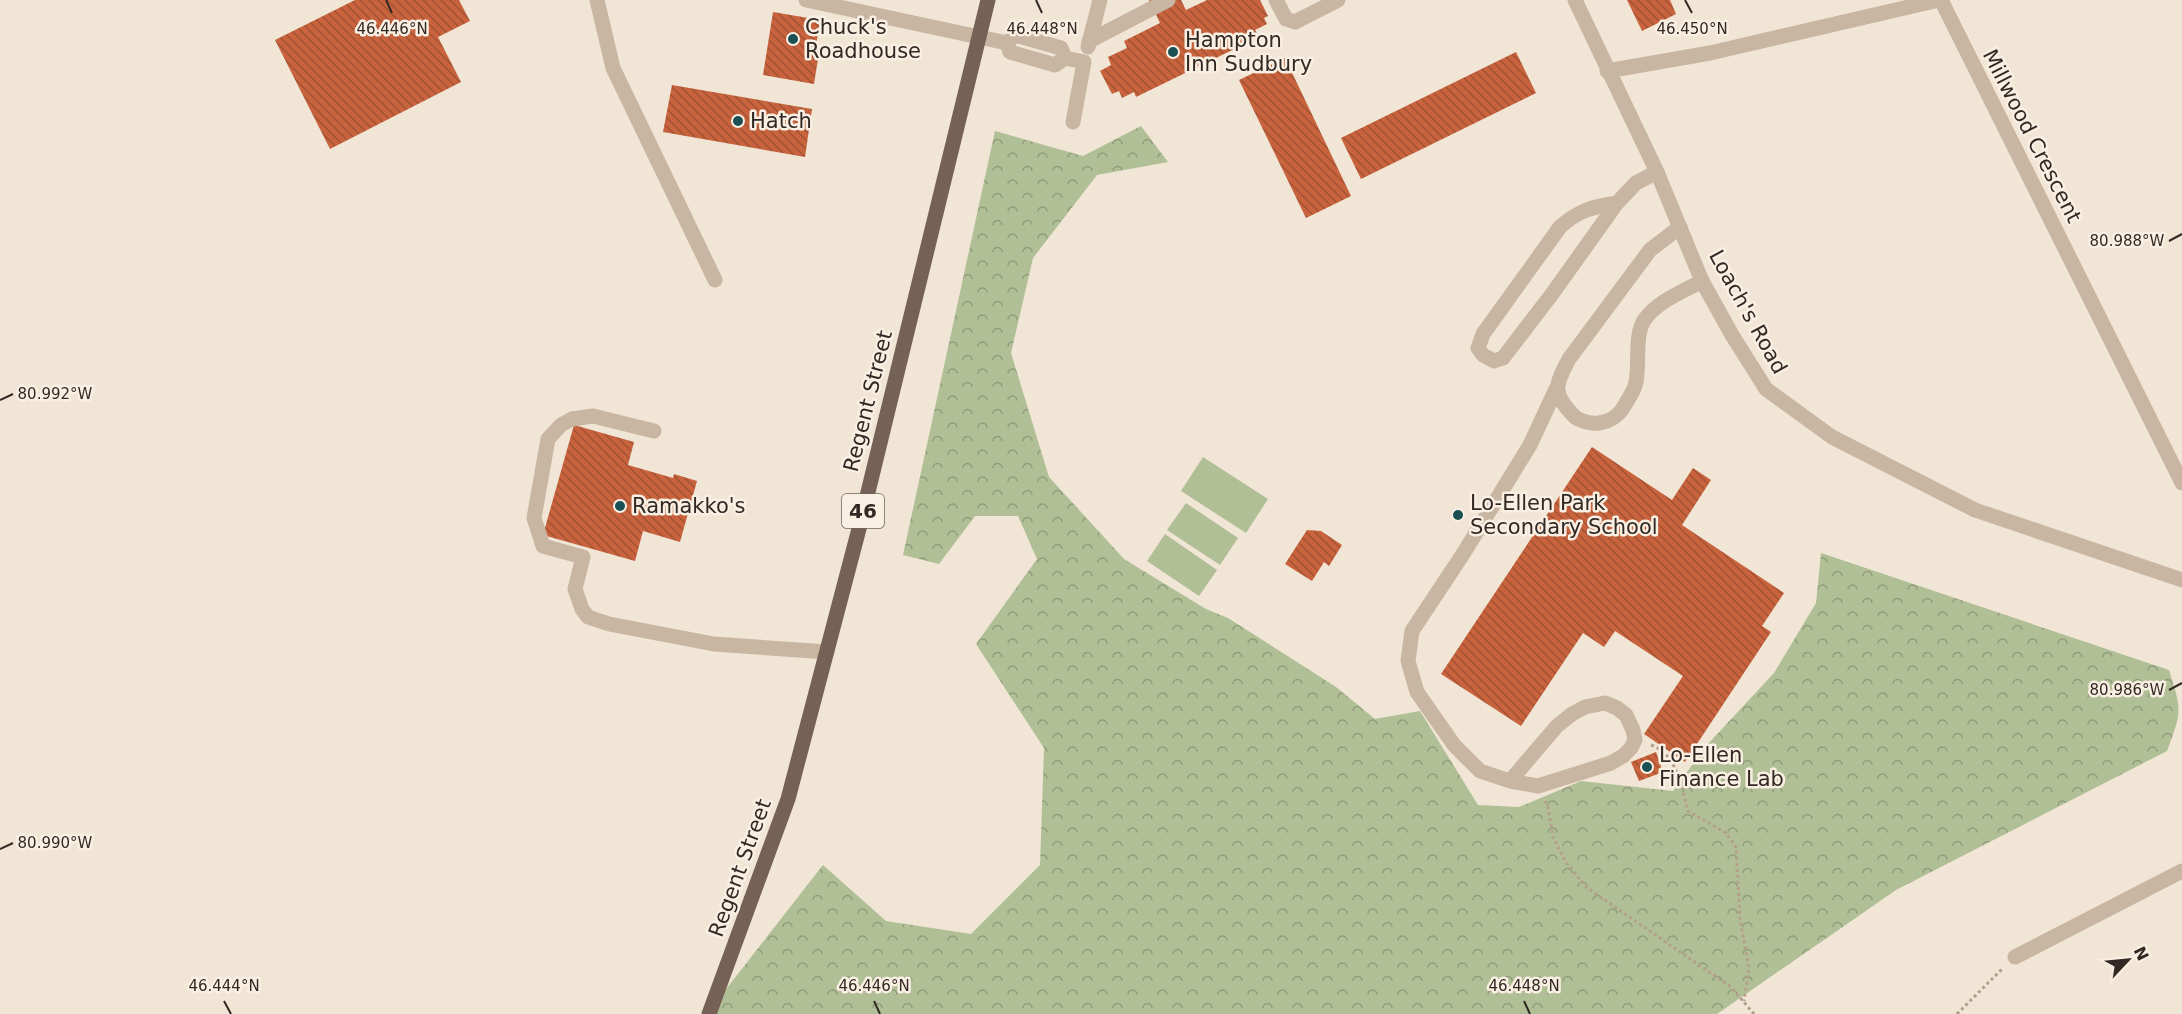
<svg xmlns="http://www.w3.org/2000/svg" width="2182" height="1014" font-family="'DejaVu Sans',sans-serif">
<style>
.forest{fill:url(#forest-crowns)}
.pitch{fill:#b0bf96}
.building{fill:url(#building-back-hatch)}
.lines{fill:none;stroke-linecap:round;stroke-linejoin:round}
.path{stroke:#b49f8c;stroke-width:3;stroke-dasharray:3 3;stroke-linecap:butt}
.minor{stroke:#c8b5a2;stroke-width:15}
.major{stroke:#756155;stroke-width:15}
.ticks{fill:none;stroke:#332924;stroke-width:2}
.poi-dot{fill:#1a4f54;stroke:#f9efe2;stroke-width:2}
.labels{text-anchor:middle;stroke-width:5;stroke-linejoin:round;paint-order:stroke}
.shield{fill:#f9efe2;stroke:#6e645d;stroke-width:1.5}
.shield-label{font-size:20px;font-weight:bold;fill:#332924}
.poi-label{font-size:21px;fill:#332924;stroke:#f9efe2;text-anchor:start}
.street-label{font-size:21px;fill:#332924;stroke:#f9efe2}
.ticks-label{font-size:15px;text-anchor:middle;fill:#332924;stroke:#f9efe2;stroke-width:5;stroke-linejoin:round;paint-order:stroke}
</style>
<defs>
<pattern id="forest-crowns" width="20" height="18" patternUnits="userSpaceOnUse" patternTransform="scale(1.5)"><rect width="20" height="18" fill="#b0bf96"/><path d="M2 6a3 3 0 1 1 6 0M12 15a3 3 0 1 1 6 0" fill="none" stroke="#909b7a"/></pattern>
<pattern id="building-back-hatch" width="6" height="6" patternUnits="userSpaceOnUse" patternTransform="scale(1.5)"><rect width="6" height="6" fill="#c8633d"/><path d="M-1 5l2 2M0 0l6 6M5-1l2 2" fill="none" stroke="#a35233"/></pattern>
</defs>
<rect width="100%" height="100%" fill="#f1e5d6"/>
<path class="forest" d="M1141,126L1168,162L1097,175L1033,258L1011,353L1049,477L1124,559L1206,609L1228,618L1336,687L1375,719L1420,711L1478,805L1519,807L1581,781L1673,791L1707,745L1774,673L1816,603L1821,553L2169,670C2182,711 2182,711 2167,751L1896,890L1717,1014H709L712,1007L823,865L886,921L971,934L1040,865L1044,748L976,644L1037,559L1018,516H975L939,564L903,555L995,131L1083,156Z"/>
<g class="pitch">
<path d="M1203,457L1268,499L1246,533L1181,491Z"/>
<path d="M1186,503L1238,538L1220,565L1167,530Z"/>
<path d="M1165,534L1217,570L1199,596L1147,561Z"/>
</g>
<g class="building">
<path d="M355,0H459L470,21L438,37L461,82L330,149L275,40Z"/>
<path d="M1149,0H1181L1186,10L1207,0H1260L1268,16L1264,18L1267,24L1255,30L1259,37L1136,97L1134,92L1122,98L1119,91L1112,94L1100,71L1111,65L1108,57L1127,48L1124,41L1160,23Z"/>
<path d="M1627,0H1670L1676,14L1642,31Z"/>
<path d="M773,12L820,20L814,59H818L814,84L763,75Z"/>
<path d="M1516,52L1536,93L1361,179L1341,138Z"/>
<path d="M1285,58L1351,196L1306,218L1239,80Z"/>
<path d="M672,85L812,109L805,157L663,132Z"/>
<path d="M574,425L634,442L628,465L673,478L674,474L697,481L680,542L643,531L635,561L543,535Z"/>
<path d="M1592,447L1672,500L1693,468L1711,480L1682,525L1784,593L1762,626L1771,632L1685,762L1644,734L1683,676L1615,631L1604,647L1583,633L1521,726L1441,674Z"/>
<path d="M1307,530L1321,531L1342,545L1329,566L1324,562L1312,581L1285,564Z"/>
<path d="M1656,752L1663,772L1639,781L1631,762Z"/>
</g>
<g class="lines">
<g class="path">
<path d="M1651,745C1677,754 1682,788 1688,811L1726,833L1736,847L1740,919L1749,968L1744,1001"/>
<path d="M1545,801L1548,807L1553,837L1565,861L1586,887L1731,987L1754,1014"/>
<path d="M1957,1014L2003,968"/>
</g>
<g class="minor">
<path d="M597,0L613,68L715,280"/>
<path d="M806,0L1007,43"/>
<path d="M1276,0L1286,19L1295,22L1338,0"/>
<path d="M1575,0L1657,172L1702,281L1732,335L1766,389L1832,437L1975,510L2182,580"/>
<path d="M1941,0L2182,483"/>
<path d="M1089,41L1168,0"/>
<path d="M1007,43L1015,35L1061,48L1065,58"/>
<path d="M1007,43L1010,52L1055,65L1065,58"/>
<path d="M1088,47L1100,0"/>
<path d="M1065,58L1084,62L1073,122"/>
<path d="M1607,71L1710,53L1939,0"/>
<path d="M1617,203C1592,207 1579,210 1560,227L1483,334L1478,348L1483,355L1494,361L1503,358L1552,294L1617,203L1636,183L1657,172"/>
<path d="M1680,227L1650,250L1569,359C1555,385 1552,393 1573,415C1578,421 1591,424 1599,423C1612,421 1620,415 1626,403C1629,398 1633,392 1635,386C1641,368 1633,335 1645,319C1658,301 1684,291 1702,281"/>
<path d="M654,431L593,416L572,419L561,425L548,439L534,518L543,546L583,557L575,589L582,609L588,617L609,624L714,644L827,652"/>
<path d="M1510,781L1557,726L1572,714L1585,707L1605,703L1617,708L1626,715L1633,730L1635,740L1631,748L1623,756L1611,763L1538,786L1510,781L1480,771L1454,745L1417,692L1408,661L1412,631L1463,554L1530,445L1556,389"/>
<path d="M2015,957L2182,871"/>
</g>
<path class="major" d="M709,1014L788,799L860,525L988,0"/>
</g>
<path class="ticks" d="M386,0L392,13M1036,0L1042,13M1685,0L1692,13M2169,241L2182,234M0,400L13,394M2169,690L2182,683M0,849L13,843M224,1001L231,1014M874,1001L880,1014M1524,1001L1530,1014"/>
<g class="poi-dot">
<circle cx="793" cy="39" r="6"/>
<circle cx="1173" cy="52" r="6"/>
<circle cx="738" cy="121" r="6"/>
<circle cx="620" cy="506" r="6"/>
<circle cx="1458" cy="515" r="6"/>
<circle cx="1647" cy="767" r="6"/>
</g>
<g class="labels">
<rect class="shield" x="842" y="494" width="42" height="34" rx="4.5"/>
<g class="shield-label">
<text x="863" y="518">46</text>
</g>
<g class="poi-label">
<text x="805" y="34">Chuck's<tspan x="805" dy="24">Roadhouse</tspan></text>
<text x="1185" y="47">Hampton<tspan x="1185" dy="24">Inn Sudbury</tspan></text>
<text x="750" y="128">Hatch</text>
<text x="1470" y="510">Lo-Ellen Park<tspan x="1470" dy="24">Secondary School</tspan></text>
<text x="632" y="513">Ramakko's</text>
<text x="1659" y="762">Lo-Ellen<tspan x="1659" dy="24">Finance Lab</tspan></text>
</g>
<g class="street-label">
<text transform="translate(2032 136) rotate(63)" y="7">Millwood Crescent</text>
<text transform="translate(1748 312) rotate(61)" y="7">Loach's Road</text>
<text transform="translate(868 401) rotate(-76)" y="7">Regent Street</text>
<text transform="translate(740 868) rotate(-70)" y="7">Regent Street</text>
</g>
</g>
<g class="ticks-label">
<text x="392" y="34">46.446°N</text>
<text x="1042" y="34">46.448°N</text>
<text x="1692" y="34">46.450°N</text>
<text x="2127" y="246">80.988°W</text>
<text x="55" y="399">80.992°W</text>
<text x="2127" y="695">80.986°W</text>
<text x="55" y="848">80.990°W</text>
<text x="224" y="991">46.444°N</text>
<text x="874" y="991">46.446°N</text>
<text x="1524" y="991">46.448°N</text>
</g>
<g transform="translate(2128 960) rotate(64)" stroke="#f9efe2" stroke-width="4.5" paint-order="stroke">
<path d="M0-4.5L10 22L0 15L-10 22Z" fill="#332924"/>
<text y="-9" font-size="16" font-weight="bold" text-anchor="middle" fill="#332924">N</text>
</g>
</svg>
